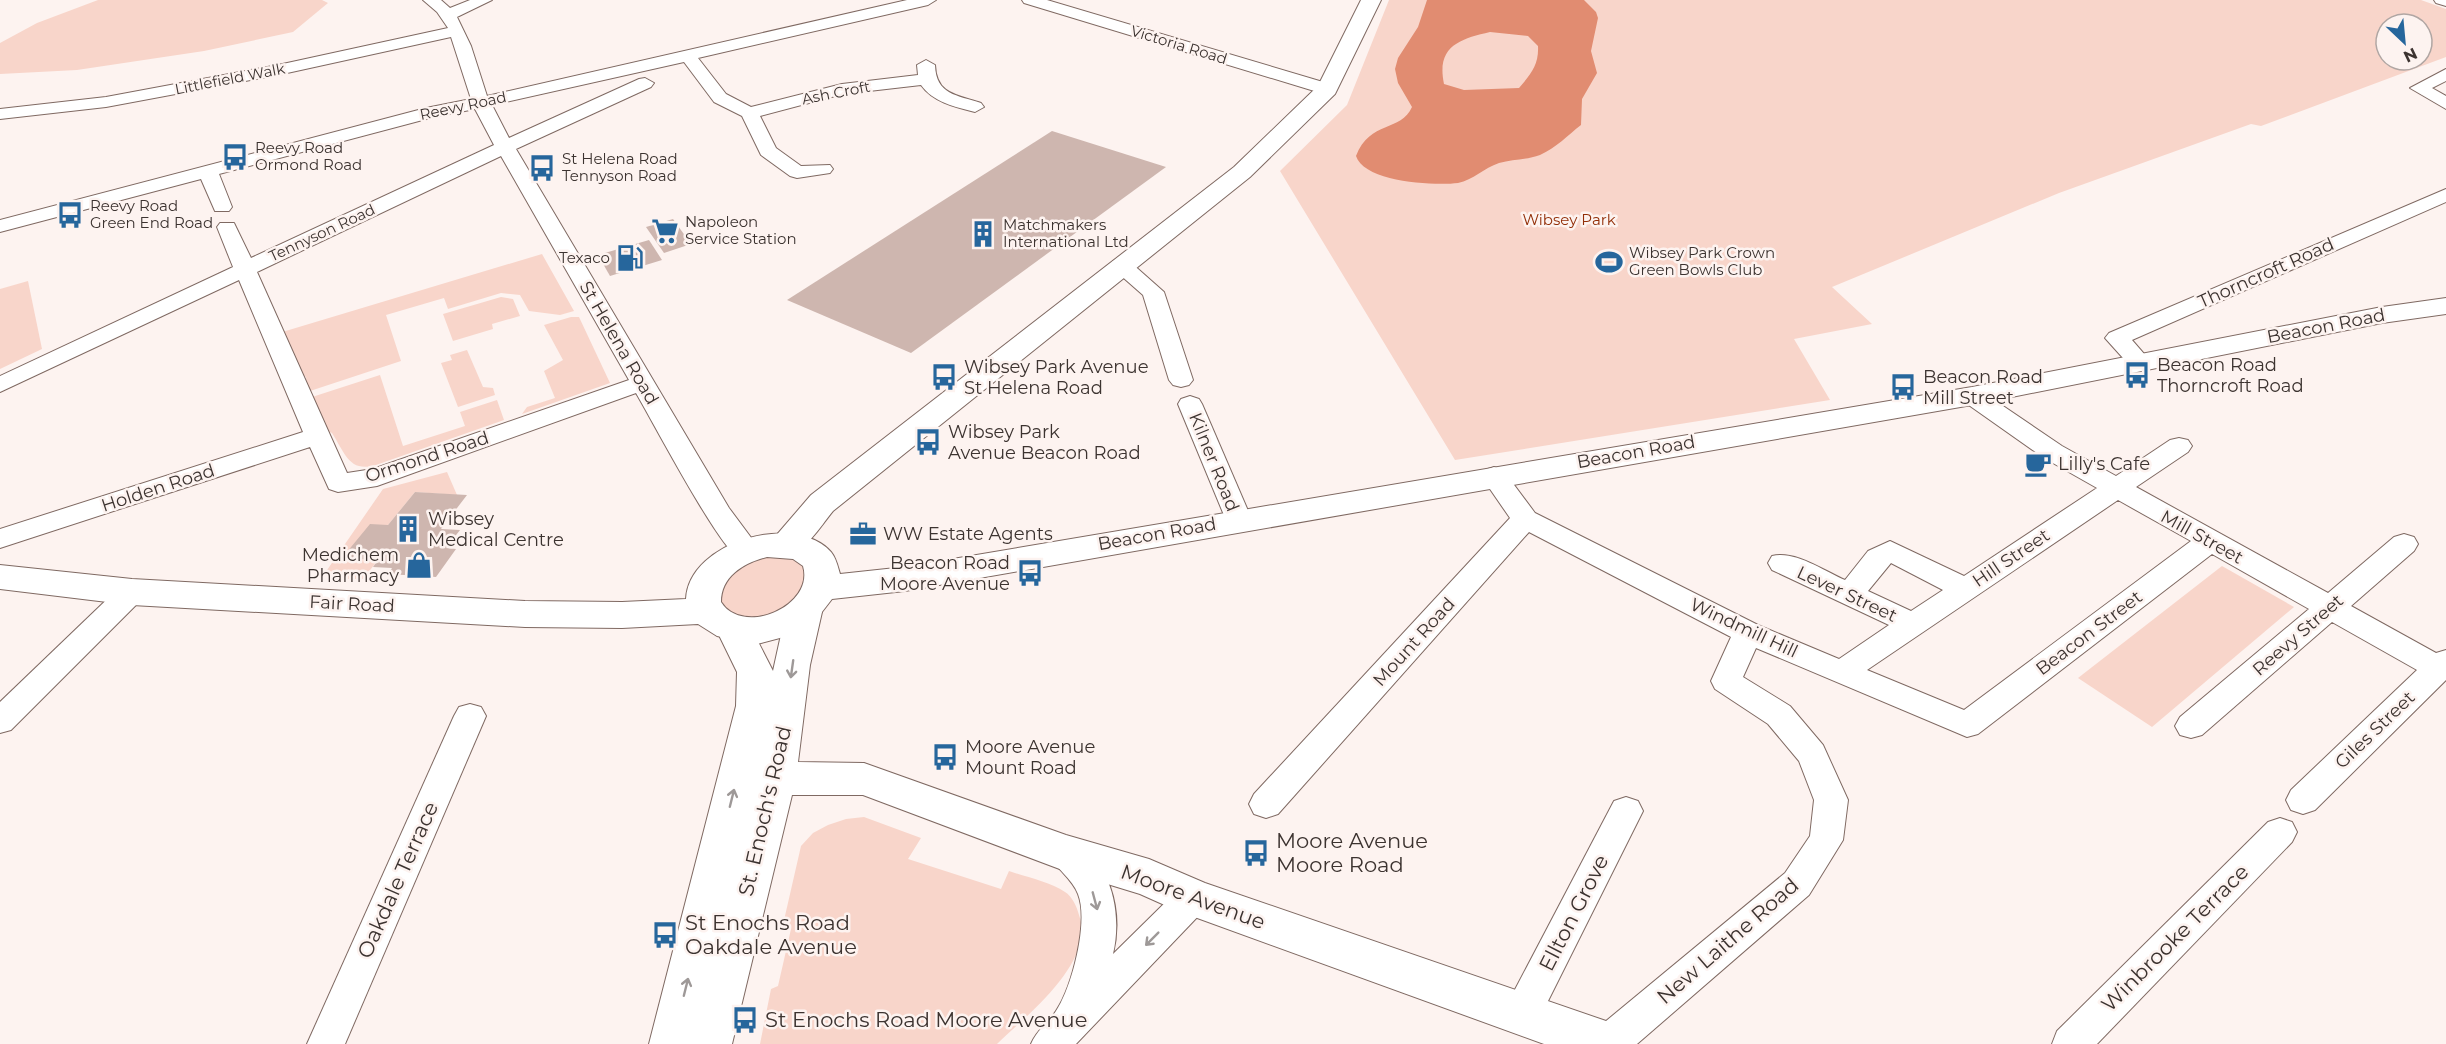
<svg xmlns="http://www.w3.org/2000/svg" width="2446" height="1044" font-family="Montserrat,sans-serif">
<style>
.green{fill:#f8d5ca;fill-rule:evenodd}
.water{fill:#e18c71;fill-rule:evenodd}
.building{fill:#ceb6af}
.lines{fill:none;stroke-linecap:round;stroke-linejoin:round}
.minor-casing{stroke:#7f6962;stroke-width:2}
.tertiary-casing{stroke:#7f6962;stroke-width:2}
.secondary-casing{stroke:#7f6962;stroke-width:2}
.minor{fill:#fff;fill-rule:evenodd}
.tertiary{fill:#fff;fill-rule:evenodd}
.secondary{fill:#fff;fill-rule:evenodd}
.oneway{stroke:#9e9998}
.labels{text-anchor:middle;stroke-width:5;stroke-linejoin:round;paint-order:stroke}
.far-street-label{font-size:15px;fill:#3c3330;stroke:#fdf3f0}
.far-poi-label{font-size:15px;fill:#3c3330;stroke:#fdf3f0;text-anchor:start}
.far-park-label{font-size:15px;fill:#922e07;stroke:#fdf3f0}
.street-label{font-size:18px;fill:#3c3330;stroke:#fdf3f0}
.poi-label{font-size:18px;fill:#3c3330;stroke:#fdf3f0;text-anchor:start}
.near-street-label{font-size:21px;fill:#3c3330;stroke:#fdf3f0}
.near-poi-label{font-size:21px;fill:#3c3330;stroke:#fdf3f0;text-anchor:start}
</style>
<rect width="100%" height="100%" fill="#fdf3f0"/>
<g class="green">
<path d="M98,0H322L328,3L293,32L204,51L77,70L0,74V43L37,23Z"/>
<path d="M1389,0H2421L2446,9V57L2261,126L2251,124L2059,193L1832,287L1872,324L1794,339L1830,400L1455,460L1280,171L1347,105ZM2386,24H2422V60H2386Z"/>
<path d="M542,254L574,311L560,315L529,311L520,295L501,293L448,309L444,298L386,315L401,361L307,392L306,377L300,374L279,333Z"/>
<path d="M28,281L42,349L0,369V289Z"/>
<path d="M501,297L513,299L520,316L492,324L493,329L453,341L443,314Z"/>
<path d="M571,317H579L610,383L522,414L527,407L555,398L544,371L563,360L544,325Z"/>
<path d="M467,350L483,387L493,388L495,395L458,407L441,363L452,360L450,355Z"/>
<path d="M380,375L403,446L465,426L460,412L497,400L504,420L376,465C349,473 345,453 332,433L327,431L309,398Z"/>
<path d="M447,472L457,495L415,492L388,525L343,558L378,560L363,579H330L325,573L383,489Z"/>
<path d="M764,557H789L800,561L810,580L783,617L734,619L722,604C719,575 741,567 764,557Z"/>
<path d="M2222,566L2294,607L2152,727L2078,678Z"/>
<path d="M864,817L921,838L908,859L1001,889L1009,871C1026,877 1050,882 1065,892C1072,896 1077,907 1079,915C1096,962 1027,1015 997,1044H760L771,989L778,986L791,929H782L801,846L813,833L828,825L846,819Z"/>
</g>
<path class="water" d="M1427,0H1584L1596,12L1598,18L1591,51L1597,73L1582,99L1581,125C1568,135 1556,148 1540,155C1527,160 1513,159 1499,163C1484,168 1473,180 1458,183C1434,186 1364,182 1356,156C1370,120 1401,132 1412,107L1398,83L1395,69L1398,58L1418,27ZM1490,32L1528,36L1538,46C1539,65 1531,74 1519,88L1464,90L1444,84C1436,46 1460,39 1490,32Z"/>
<g class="building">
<path d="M1052,131L1166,167L911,353L787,300Z"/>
<path d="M673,219L691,244L664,253L646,227Z"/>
<path d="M649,240L662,260L610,276L598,255Z"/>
<path d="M415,492L467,495L441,529L460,530L446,548L456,549L436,577L388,574L392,568L373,567L378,560L342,558L370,524L388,525Z"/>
</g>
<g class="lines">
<defs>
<g id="minor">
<path d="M423,0H441L450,8L470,0H492L457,17L471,46L487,96L907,0H936L928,5L698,58L726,94L751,107L842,84L918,75L917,65L926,60L935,65C936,95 957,95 981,103L984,107L975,112C955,107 933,102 921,85L843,94L760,116L776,148L801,166L830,165L833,169L830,173L797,178L790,176L761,155L742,116L714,102L684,62L492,105L509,138L639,79L645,78L654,83L651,87L516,149L729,508L761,551L757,558C750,560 745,562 739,558C719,548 652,420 636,393L377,486L338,492L329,489L310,447L0,548V529L303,432L239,280L0,392V376L233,267L217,227L220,223H234L251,258L494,145L475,109L434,117L219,174L232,207L229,211H215L201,179L0,232V220L426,108L471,99L451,37L278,75L106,107L0,119V109L106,97L278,65L448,28L437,12ZM501,156L629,380L373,469L347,473L257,272Z"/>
<path d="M1022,0H1047L1333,85L1336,89L1333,93H1321L1024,3Z"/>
<path d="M2434,0H2446V6L2436,3Z"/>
<path d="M2446,69V81L2432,88L2446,96V109L2410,88Z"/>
<path d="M2446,189V202L2132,340L2152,363L2148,368H2132L2105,338L2109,333Z"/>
<path d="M1121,260L1129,261L1164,292L1193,380L1189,385L1181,387L1173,385L1169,380L1143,295L1110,266L1113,261Z"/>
<path d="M1972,389L1981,391L2062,446L2116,476L2170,440L2179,438L2188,440L2192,446L2188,452L2136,487L2328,593L2394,537L2404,534L2414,537L2418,544L2414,551L2351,606L2436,653L2446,650V680L2315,810L2303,814L2291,810L2286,800L2291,790L2417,670L2332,622L2202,735L2191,738L2180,735L2175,726L2180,717L2309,609L2212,554L1978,734L1967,737L1756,648L1743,677L1790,706L1823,745L1848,800L1843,840L1809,895L1637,1044H1589L1594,1031L1785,873L1810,836L1814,800L1799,761L1768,724L1715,689L1711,681L1731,637L1529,532L1278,814L1266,818L1254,814L1249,804L1254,794L1510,518L1481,476L1485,470L1494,467L1503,470L1535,513L1758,625L1839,659L1889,625L1772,570L1768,563L1772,556C1795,550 1824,571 1845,580L1868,551L1890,541L1964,576L2097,488L2044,458L1963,401L1960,396L1963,391ZM2118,500L2191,541L1964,710L1867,670ZM1891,563L1943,590L1911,611L1868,591Z"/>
<path d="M1190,396L1199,399L1202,404L1252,520L1249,526L1239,529L1229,526L1226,520L1178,404L1181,399Z"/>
<path d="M132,582L142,585L146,592L142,599L11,730L0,733V702L122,585Z"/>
<path d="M470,704L481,707L486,716L345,1044H307L454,716L459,707Z"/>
<path d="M1626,797L1638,801L1643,811L1535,1027L1522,1032L1509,1027L1503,1014L1509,1001L1614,801Z"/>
<path d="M2280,818L2292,822L2297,832L2292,842L2097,1044H2052L2057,1031L2268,822Z"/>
<path d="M1065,838C1111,855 1123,912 1113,954L1181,887L1193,882L1205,887L1211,898L1205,909L1076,1044H1031C1038,1028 1048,1024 1056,1011C1072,987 1089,922 1078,894C1072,878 1055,868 1048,853L1053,843Z"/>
</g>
<g id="tertiary">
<path d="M1361,0H1381L1335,94L1250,177L833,511C817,530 802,561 773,553L768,545L811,495L1234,167L1318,86Z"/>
<path d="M804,599L817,603L822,612L810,665L798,762L864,763L1066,835L1149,859L1205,883L1606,1021L1623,1028L1629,1044H1544L1178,911L1140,894L1065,871L863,795H792L732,1044H649L736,706L737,672L716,629L721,620L734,616L747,620L773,671L786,612L791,603Z"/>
</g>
<path id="secondary" d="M2446,298V314L2382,323L1972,405L905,591L832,599L815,621L795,634L757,644L717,636L698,624L622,628L525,627L132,605L0,589V565L132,579L525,601L622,602L686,599C689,541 796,512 831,552C836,558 838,567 840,574L905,567L1972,387L2382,307ZM767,557L793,559L803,566C815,606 743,637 721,602C721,576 744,563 767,557Z"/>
</defs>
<use href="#minor" class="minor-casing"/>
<use href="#tertiary" class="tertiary-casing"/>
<use href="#secondary" class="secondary-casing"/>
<use href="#minor" class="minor"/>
<use href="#tertiary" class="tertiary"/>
<use href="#secondary" class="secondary"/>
</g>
<defs><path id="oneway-shaft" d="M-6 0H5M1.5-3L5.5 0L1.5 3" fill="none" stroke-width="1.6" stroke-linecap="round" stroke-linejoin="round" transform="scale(1.5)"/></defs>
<g class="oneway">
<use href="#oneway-shaft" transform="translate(792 669) rotate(98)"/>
<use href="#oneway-shaft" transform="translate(732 798) rotate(-76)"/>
<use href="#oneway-shaft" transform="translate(1095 901) rotate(75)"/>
<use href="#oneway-shaft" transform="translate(1152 939) rotate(135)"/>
<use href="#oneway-shaft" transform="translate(686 987) rotate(-76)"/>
</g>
<defs>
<symbol id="bus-bare" viewBox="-9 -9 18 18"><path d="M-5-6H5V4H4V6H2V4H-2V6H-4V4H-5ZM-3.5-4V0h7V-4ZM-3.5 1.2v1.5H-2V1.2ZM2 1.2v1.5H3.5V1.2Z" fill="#26669c" stroke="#fdf3f0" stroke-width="2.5" paint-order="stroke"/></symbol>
<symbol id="supermarket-bare" viewBox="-9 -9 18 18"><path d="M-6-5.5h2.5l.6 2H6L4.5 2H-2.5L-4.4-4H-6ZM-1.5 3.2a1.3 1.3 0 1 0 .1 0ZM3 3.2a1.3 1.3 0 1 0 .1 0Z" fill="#26669c" stroke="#fdf3f0" stroke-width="2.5" paint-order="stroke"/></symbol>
<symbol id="building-bare" viewBox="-9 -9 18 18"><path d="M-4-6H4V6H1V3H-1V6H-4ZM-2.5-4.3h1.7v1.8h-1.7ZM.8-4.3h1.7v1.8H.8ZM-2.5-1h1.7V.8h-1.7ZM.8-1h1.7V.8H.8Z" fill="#26669c" stroke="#fdf3f0" stroke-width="2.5" paint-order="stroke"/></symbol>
<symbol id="fuel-bare" viewBox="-9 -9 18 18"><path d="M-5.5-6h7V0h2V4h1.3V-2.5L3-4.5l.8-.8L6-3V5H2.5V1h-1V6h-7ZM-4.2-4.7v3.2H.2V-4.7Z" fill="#26669c" stroke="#fdf3f0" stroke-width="2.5" paint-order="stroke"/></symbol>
<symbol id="stadium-bare" viewBox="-9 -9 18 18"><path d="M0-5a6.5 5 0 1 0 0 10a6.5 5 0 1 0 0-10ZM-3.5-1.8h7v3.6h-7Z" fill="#26669c" stroke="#fdf3f0" stroke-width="2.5" paint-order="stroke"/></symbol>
<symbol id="cafe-bare" viewBox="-9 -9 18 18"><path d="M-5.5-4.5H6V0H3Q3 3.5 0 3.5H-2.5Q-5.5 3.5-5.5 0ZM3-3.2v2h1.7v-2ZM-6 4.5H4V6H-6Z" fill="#26669c" stroke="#fdf3f0" stroke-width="2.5" paint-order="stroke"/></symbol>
<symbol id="office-bare" viewBox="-9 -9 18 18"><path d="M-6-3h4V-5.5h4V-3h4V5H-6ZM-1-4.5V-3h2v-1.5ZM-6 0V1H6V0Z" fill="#26669c" stroke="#fdf3f0" stroke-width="2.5" paint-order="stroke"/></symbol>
<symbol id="shop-bare" viewBox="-9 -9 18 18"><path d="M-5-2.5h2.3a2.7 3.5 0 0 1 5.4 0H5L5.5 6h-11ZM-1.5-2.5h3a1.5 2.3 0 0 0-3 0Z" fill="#26669c" stroke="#fdf3f0" stroke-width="2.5" paint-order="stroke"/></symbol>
</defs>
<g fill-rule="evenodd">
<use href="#bus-bare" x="216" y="138" width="38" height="38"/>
<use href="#bus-bare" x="523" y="149" width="38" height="38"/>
<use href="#bus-bare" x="51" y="196" width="38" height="38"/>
<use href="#supermarket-bare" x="646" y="212" width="38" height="38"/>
<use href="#building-bare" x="964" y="215" width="38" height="38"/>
<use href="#fuel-bare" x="611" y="239" width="38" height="38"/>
<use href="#stadium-bare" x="1590" y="243" width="38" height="38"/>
<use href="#bus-bare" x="2118" y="356" width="38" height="38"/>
<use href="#bus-bare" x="925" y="358" width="38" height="38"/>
<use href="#bus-bare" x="1884" y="368" width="38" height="38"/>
<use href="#bus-bare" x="909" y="423" width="38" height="38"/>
<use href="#cafe-bare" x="2019" y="445" width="38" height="38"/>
<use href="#building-bare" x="389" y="510" width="38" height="38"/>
<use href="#office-bare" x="844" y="515" width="38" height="38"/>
<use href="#shop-bare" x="400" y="546" width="38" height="38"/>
<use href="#bus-bare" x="1011" y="554" width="38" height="38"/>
<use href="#bus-bare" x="926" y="738" width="38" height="38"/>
<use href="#bus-bare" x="1237" y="834" width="38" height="38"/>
<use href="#bus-bare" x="646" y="916" width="38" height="38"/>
<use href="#bus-bare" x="726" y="1001" width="38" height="38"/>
</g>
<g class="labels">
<g class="far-street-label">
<text transform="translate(1179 45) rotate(17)" y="5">Victoria Road</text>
<text transform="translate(230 79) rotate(-11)" y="5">Littlefield Walk</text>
<text transform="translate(836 93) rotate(-11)" y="5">Ash Croft</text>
<text transform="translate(463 106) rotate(-12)" y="5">Reevy Road</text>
<text transform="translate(322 233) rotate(-25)" y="5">Tennyson Road</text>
</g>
<g class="far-poi-label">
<text x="255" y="153">Reevy Road<tspan x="255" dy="17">Ormond Road</tspan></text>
<text x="562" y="164">St Helena Road<tspan x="562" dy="17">Tennyson Road</tspan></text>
<text x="90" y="211">Reevy Road<tspan x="90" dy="17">Green End Road</tspan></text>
<text x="685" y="227">Napoleon<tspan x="685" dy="17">Service Station</tspan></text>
<text x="1003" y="230">Matchmakers<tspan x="1003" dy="17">International Ltd</tspan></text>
<text x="1629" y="258">Wibsey Park Crown<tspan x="1629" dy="17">Green Bowls Club</tspan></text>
<text x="610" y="263" text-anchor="end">Texaco</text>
</g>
<g class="far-park-label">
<text x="1569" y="225">Wibsey Park</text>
</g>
<g class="street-label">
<text transform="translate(2266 273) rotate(-24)" y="6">Thorncroft Road</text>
<text transform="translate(2326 326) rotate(-11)" y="6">Beacon Road</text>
<text transform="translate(619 343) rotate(60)" y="6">St Helena Road</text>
<text transform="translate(1636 452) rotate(-10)" y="6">Beacon Road</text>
<text transform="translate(427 457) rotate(-18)" y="6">Ormond Road</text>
<text transform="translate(1214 462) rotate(68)" y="6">Kilner Road</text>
<text transform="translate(158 488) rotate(-18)" y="6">Holden Road</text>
<text transform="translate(1157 534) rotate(-10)" y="6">Beacon Road</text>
<text transform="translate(2202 537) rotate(29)" y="6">Mill Street</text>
<text transform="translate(2011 558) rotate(-34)" y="6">Hill Street</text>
<text transform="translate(1847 594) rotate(25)" y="6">Lever Street</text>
<text transform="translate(352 604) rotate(3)" y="6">Fair Road</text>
<text transform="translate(1744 628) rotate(25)" y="6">Windmill Hill</text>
<text transform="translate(2089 633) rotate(-37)" y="6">Beacon Street</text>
<text transform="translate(2298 635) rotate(-41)" y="6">Reevy Street</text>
<text transform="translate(1414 642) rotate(-48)" y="6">Mount Road</text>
<text transform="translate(2375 730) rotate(-44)" y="6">Giles Street</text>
</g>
<g class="poi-label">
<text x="2157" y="371">Beacon Road<tspan x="2157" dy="21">Thorncroft Road</tspan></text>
<text x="964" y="373">Wibsey Park Avenue<tspan x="964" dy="21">St Helena Road</tspan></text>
<text x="1923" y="383">Beacon Road<tspan x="1923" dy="21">Mill Street</tspan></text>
<text x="948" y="438">Wibsey Park<tspan x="948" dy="21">Avenue Beacon Road</tspan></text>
<text x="2058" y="470">Lilly's Cafe</text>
<text x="428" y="525">Wibsey<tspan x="428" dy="21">Medical Centre</tspan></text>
<text x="883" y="540">WW Estate Agents</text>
<text x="399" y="561" text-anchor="end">Medichem<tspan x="399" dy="21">Pharmacy</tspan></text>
<text x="1010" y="569" text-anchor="end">Beacon Road<tspan x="1010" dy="21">Moore Avenue</tspan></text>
<text x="965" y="753">Moore Avenue<tspan x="965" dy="21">Mount Road</tspan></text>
</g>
<g class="near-street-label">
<text transform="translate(765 811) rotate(-77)" y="7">St. Enoch's Road</text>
<text transform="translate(398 880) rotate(-66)" y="7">Oakdale Terrace</text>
<text transform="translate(1193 897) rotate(20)" y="7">Moore Avenue</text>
<text transform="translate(1574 913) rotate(-63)" y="7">Ellton Grove</text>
<text transform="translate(2175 938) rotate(-45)" y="7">Winbrooke Terrace</text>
<text transform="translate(1728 941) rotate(-41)" y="7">New Laithe Road</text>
</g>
<g class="near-poi-label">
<text x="1276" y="848">Moore Avenue<tspan x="1276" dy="24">Moore Road</tspan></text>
<text x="685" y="930">St Enochs Road<tspan x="685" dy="24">Oakdale Avenue</tspan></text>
<text x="765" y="1027">St Enochs Road Moore Avenue</text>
</g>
</g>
<g transform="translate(2404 42) rotate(154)"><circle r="28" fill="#fdf3f0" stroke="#b0a6a3" stroke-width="1.5"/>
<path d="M0-4.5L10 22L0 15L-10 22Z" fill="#26669c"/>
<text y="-9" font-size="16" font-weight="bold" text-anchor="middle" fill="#3c3330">N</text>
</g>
</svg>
